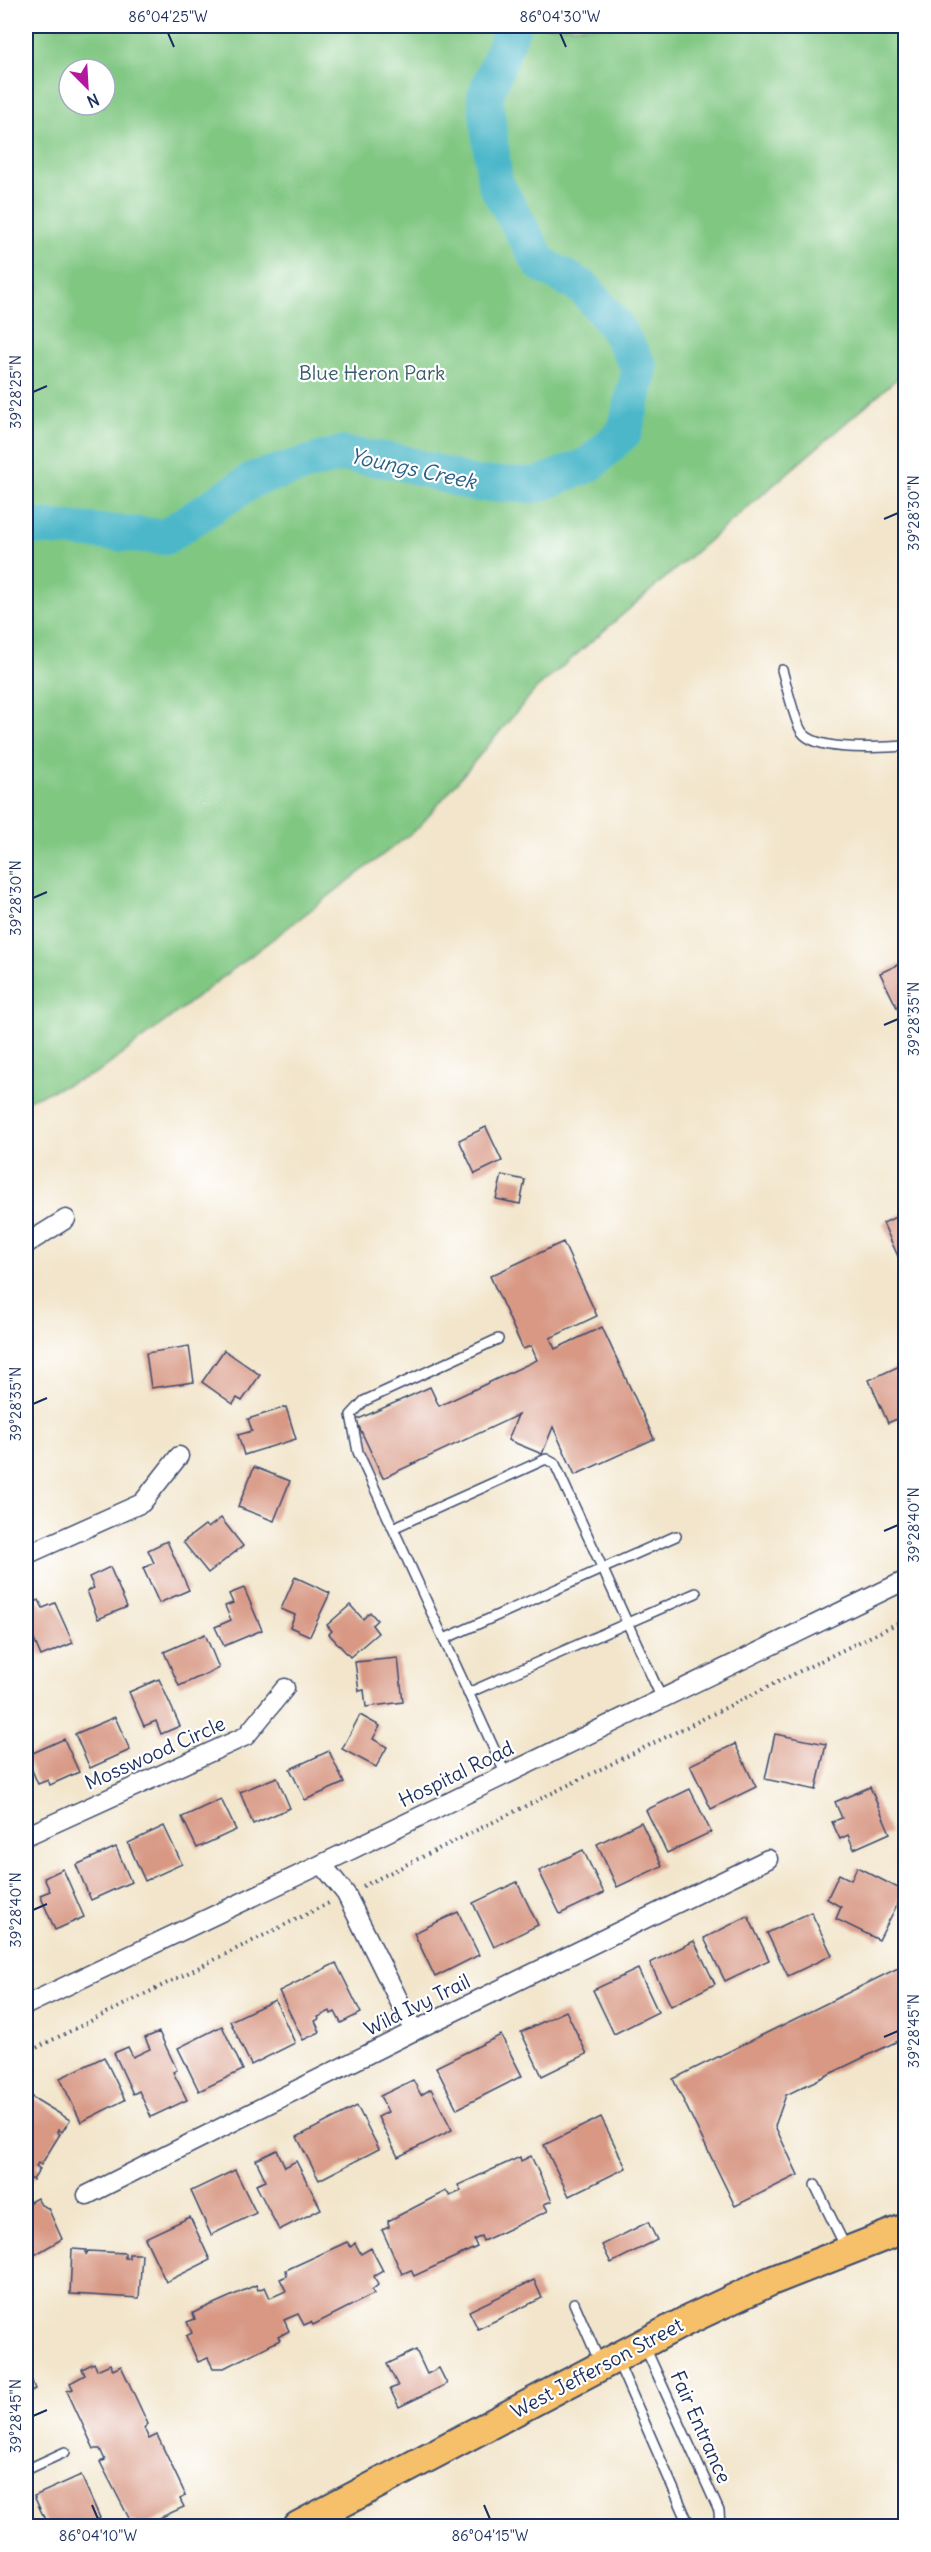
<svg xmlns="http://www.w3.org/2000/svg" width="931" height="2552" font-family="Delius,sans-serif">
<style>
.green{fill:#80c782;stroke:#4e7b70;stroke-width:1.5;fill-rule:evenodd}
.lines{fill:none;stroke-linecap:round;stroke-linejoin:round}
.river{stroke:#4cb7c9;stroke-width:36}
.building{fill:#d89884}
.service-casing{stroke:#3b4a6e;stroke-width:12}
.minor-casing{stroke:#3b4a6e;stroke-width:21}
.primary-casing{stroke:#3b4a6e;stroke-width:32}
.path{stroke:#3b4a6e;stroke-width:4;stroke-dasharray:1.5 4.5;stroke-linecap:butt}
.service{stroke:#fff;stroke-width:9}
.minor{stroke:#fff;stroke-width:18}
.primary{stroke:#f6c06b;stroke-width:28}
.ticks{fill:none;stroke:#1b2f5e;stroke-width:2}
.labels{text-anchor:middle;stroke-width:4.5;stroke-linejoin:round;paint-order:stroke}
.park-label{font-size:20px;fill:#395d69;stroke:#fff}
.street-label{font-size:20px;fill:#1b2f5e;stroke:#fff}
.water-label{font-size:21px;font-style:italic;fill:#2c5f83;stroke:#fff}
.neatline{fill:none;stroke:#1b2f5e;stroke-width:2}
.ticks-label{font-size:15px;text-anchor:middle;fill:#1b2f5e}
</style>
<rect width="100%" height="100%" fill="#fff"/>
<filter id="ink" filterUnits="userSpaceOnUse"><feTurbulence type="fractalNoise" baseFrequency=".0167" numOctaves="2"/><feDisplacementMap in="SourceGraphic" scale="12" xChannelSelector="R" yChannelSelector="G"/><feConvolveMatrix kernelMatrix="1 2 1 2 8 2 1 2 1" color-interpolation-filters="sRGB"/></filter>
<filter id="wash" filterUnits="userSpaceOnUse"><feTurbulence type="fractalNoise" baseFrequency=".008" numOctaves="4" result="noise"/><feDisplacementMap in="SourceGraphic" scale="24" xChannelSelector="R" yChannelSelector="G"/><feGaussianBlur stdDeviation="1.35" result="paint"/><feColorMatrix in="noise" values="0 0 0 0 0 0 0 0 0 0 0 0 0 0 0 0 0 1.4 0 .05"/><feComposite in="paint" operator="in"/></filter>
<g filter="url(#wash)">
<rect width="100%" height="100%" fill="#f2e5cb"/>
<path class="green" d="M26,26H905L906,371L535,690L419,827L99,1072L26,1101ZM69,69H105V105H69Z"/>
<g class="lines">
<path class="river" d="M26,526L165,537L254,479L341,454L400,462L474,484L537,485L590,464L625,431L640,368L614,324L584,288L541,264L495,183L485,96L513,26"/>
</g>
<g id="blocks">
<g class="building">
<path d="M906,961V1026L880,973Z"/>
<path d="M486,1127L502,1161L475,1174L459,1140Z"/>
<path d="M502,1175L525,1180L520,1204L496,1199Z"/>
<path d="M906,1212V1274L883,1223Z"/>
<path d="M563,1242L597,1316L550,1338L555,1349L602,1327L654,1439L575,1475L553,1427L542,1454L508,1440L518,1415L383,1478L356,1420L430,1387L439,1406L537,1360L531,1346L523,1349L490,1276Z"/>
<path d="M189,1346L194,1382L151,1388L146,1353Z"/>
<path d="M224,1350L260,1375L242,1401L237,1398L233,1404L202,1382Z"/>
<path d="M906,1363V1415L888,1423L869,1380Z"/>
<path d="M286,1407L296,1439L244,1455L238,1435L252,1431L248,1419Z"/>
<path d="M254,1467L290,1481L274,1521L238,1507Z"/>
<path d="M221,1518L243,1546L208,1573L183,1542L205,1525L208,1528Z"/>
<path d="M167,1541L189,1590L159,1603L143,1568L154,1563L148,1550Z"/>
<path d="M110,1567L127,1607L98,1619L87,1591L94,1588L89,1577Z"/>
<path d="M295,1577L330,1593L310,1636L290,1627L295,1615L281,1609Z"/>
<path d="M244,1588L262,1630L224,1646L215,1627L231,1620L225,1606L233,1603L229,1594Z"/>
<path d="M39,1600L43,1608L55,1603L73,1643L41,1656L26,1621V1606Z"/>
<path d="M350,1605L363,1619L370,1612L377,1620L372,1625L378,1633L350,1657L329,1634L332,1631L327,1625Z"/>
<path d="M205,1634L219,1668L179,1686L164,1652Z"/>
<path d="M398,1658L403,1702L366,1707L364,1690L359,1691L355,1662Z"/>
<path d="M159,1679L180,1726L161,1734L156,1721L144,1726L129,1692Z"/>
<path d="M360,1715L380,1726L373,1739L387,1747L376,1767L342,1749Z"/>
<path d="M115,1717L130,1750L90,1768L75,1734Z"/>
<path d="M775,1734L826,1744L816,1790L765,1779Z"/>
<path d="M64,1739L79,1772L50,1785L48,1780L38,1784L26,1756Z"/>
<path d="M735,1744L756,1787L711,1809L690,1765Z"/>
<path d="M329,1751L344,1783L305,1800L290,1769Z"/>
<path d="M277,1777L290,1808L253,1824L240,1792Z"/>
<path d="M870,1787L890,1833L854,1849L848,1835L840,1839L832,1822L842,1818L835,1802Z"/>
<path d="M690,1789L711,1832L667,1853L646,1810Z"/>
<path d="M221,1799L236,1830L197,1848L182,1817Z"/>
<path d="M641,1822L662,1866L617,1887L597,1844Z"/>
<path d="M164,1826L182,1864L145,1881L128,1843Z"/>
<path d="M116,1847L131,1882L91,1900L76,1865Z"/>
<path d="M583,1850L604,1893L560,1914L539,1871Z"/>
<path d="M857,1867L904,1891L879,1940L836,1919L841,1907L827,1899L839,1874L851,1880Z"/>
<path d="M63,1869L84,1917L55,1930L40,1895L50,1891L44,1878Z"/>
<path d="M517,1882L538,1925L494,1947L473,1903Z"/>
<path d="M458,1912L479,1955L435,1977L414,1933Z"/>
<path d="M811,1912L832,1955L788,1976L767,1933Z"/>
<path d="M748,1916L769,1960L725,1981L704,1938Z"/>
<path d="M694,1941L715,1984L671,2006L650,1963Z"/>
<path d="M336,1963L361,2013L341,2023L335,2012L331,2014L330,2011L318,2017L319,2019L315,2021L320,2032L303,2040L279,1991Z"/>
<path d="M900,1967L906,1978V2037L786,2095L775,2126L798,2175L735,2206L673,2079Z"/>
<path d="M638,1969L658,2012L614,2034L593,1990Z"/>
<path d="M275,2000L295,2043L251,2065L230,2021Z"/>
<path d="M566,2011L587,2054L542,2076L521,2032Z"/>
<path d="M222,2026L243,2070L199,2091L178,2048Z"/>
<path d="M159,2032L177,2070L173,2072L187,2100L151,2117L139,2091L133,2094L114,2053L128,2047L133,2057L150,2049L145,2038Z"/>
<path d="M501,2035L522,2076L457,2109L436,2067Z"/>
<path d="M104,2057L125,2100L81,2122L60,2078Z"/>
<path d="M413,2080L421,2095L431,2089L452,2130L398,2157L378,2117L388,2112L380,2096Z"/>
<path d="M32,2097L70,2120L62,2132L58,2129L57,2132L60,2134L41,2165L38,2163L36,2166L40,2169L33,2180L26,2176V2109Z"/>
<path d="M357,2106L379,2149L319,2180L297,2137Z"/>
<path d="M601,2117L626,2168L569,2196L544,2145Z"/>
<path d="M277,2150L285,2167L296,2161L321,2209L279,2230L256,2185L266,2181L256,2160Z"/>
<path d="M531,2156L552,2201L544,2204L548,2211L483,2241L481,2236L474,2240L477,2247L414,2276L411,2270L402,2274L382,2230L389,2227L388,2221L446,2191L450,2196L461,2191L458,2185L520,2157L521,2161Z"/>
<path d="M235,2170L256,2213L211,2235L191,2191Z"/>
<path d="M37,2198L41,2205L48,2208L62,2239L26,2260V2204Z"/>
<path d="M190,2217L210,2260L166,2282L145,2238Z"/>
<path d="M648,2222L657,2240L611,2263L602,2245Z"/>
<path d="M347,2242L351,2247L355,2243L361,2254L371,2248L383,2271L374,2276L378,2285L372,2290L374,2294L313,2325L311,2322L304,2325L298,2314L284,2320L289,2331L278,2337L280,2340L224,2368H213L208,2358L198,2362L186,2336L192,2333L187,2322L195,2319L193,2313L256,2285L258,2290L265,2287L270,2298L286,2291L280,2279L287,2276L286,2270Z"/>
<path d="M72,2249L86,2250V2255L88,2251L125,2253V2258H129V2254H142L139,2298L70,2294Z"/>
<path d="M534,2280L542,2298L478,2329L469,2311Z"/>
<path d="M416,2350L427,2374L439,2368L447,2384L399,2407L390,2389L398,2386L387,2364Z"/>
<path d="M94,2363L97,2370L110,2364L113,2370L121,2366L148,2424L144,2428L149,2439L157,2435L186,2496L180,2499L184,2507L142,2526H138L136,2522H131L100,2462L105,2460L100,2449H94L67,2391L73,2389L70,2383L85,2375L82,2369Z"/>
<path d="M26,2366L35,2389L26,2393Z"/>
<path d="M81,2475L100,2518L92,2522L94,2526H48L34,2496Z"/>
</g>
</g>
</g>
<g filter="url(#ink)">
<use href="#blocks" fill-opacity="0" stroke="#3b4a6e" stroke-width="1.5"/>
<g class="lines">
<defs>
<g id="service">
<path d="M782,670C786,683 795,723 802,732C817,753 882,747 906,746"/>
<path d="M498,1339L364,1401L351,1415L358,1452L506,1775"/>
<path d="M393,1528L546,1459L555,1464L662,1699"/>
<path d="M444,1639L676,1536"/>
<path d="M468,1693L696,1593"/>
<path d="M815,2185L846,2248"/>
<path d="M574,2303L600,2363"/>
<path d="M645,2347L719,2511L720,2526"/>
<path d="M617,2360L688,2522L692,2526"/>
<path d="M26,2470L65,2452"/>
<path d="M26,2524L27,2526"/>
</g>
<g id="minor">
<path d="M26,1244L66,1219"/>
<path d="M26,1555L142,1503L179,1456"/>
<path d="M26,1836L246,1736L285,1688"/>
<path d="M322,1864L346,1894L414,2031"/>
<path d="M26,2005L322,1864L906,1580"/>
<path d="M87,2195L414,2031L768,1859"/>
</g>
<path id="primary" d="M298,2526L686,2321L771,2281L906,2228"/>
</defs>
<use href="#service" class="service-casing"/>
<use href="#minor" class="minor-casing"/>
<use href="#primary" class="primary-casing"/>
<g class="path">
<path d="M363,1886L906,1619"/>
<path d="M26,2053L329,1903"/>
</g>
<use href="#service" class="service"/>
<use href="#minor" class="minor"/>
<use href="#primary" class="primary"/>
</g>
</g>
<path class="ticks" d="M168,33L174,47M560,33L566,47M33,392L47,386M884,519L898,513M33,898L47,892M884,1025L898,1019M33,1404L47,1398M884,1531L898,1525M33,1910L47,1904M884,2037L898,2031M33,2416L47,2410M92,2505L98,2519M484,2505L490,2519"/>
<g class="labels">
<g class="park-label">
<text x="372" y="380">Blue Heron Park</text>
</g>
<g class="street-label">
<text transform="translate(155 1753) rotate(-24)" y="7">Mosswood Circle</text>
<text transform="translate(456 1774) rotate(-26)" y="7">Hospital Road</text>
<text transform="translate(417 2005) rotate(-26)" y="7">Wild Ivy Trail</text>
<text transform="translate(597 2368) rotate(-28)" y="7">West Jefferson Street</text>
<text transform="translate(701 2427) rotate(66)" y="7">Fair Entrance</text>
</g>
<g class="water-label">
<text transform="translate(413 469) rotate(12)" y="7">Youngs Creek</text>
</g>
</g>
<rect width="931" height="2552" fill="none" stroke="#fff" stroke-width="66"/>
<g transform="translate(87 87) rotate(156)"><circle r="28" fill="#ffffff" stroke="#a4acbf" stroke-width="1.5"/>
<path d="M0-4.5L10 22L0 15L-10 22Z" fill="#b5179e"/>
<text y="-9" font-size="16" font-weight="bold" text-anchor="middle" fill="#1b2f5e">N</text>
</g>
<rect x="33" y="33" width="865" height="2486" class="neatline"/>
<g class="ticks-label">
<text x="168" y="22">86°04'25"W</text>
<text x="560" y="22">86°04'30"W</text>
<text transform="translate(16 392) rotate(-90)" y="5">39°28'25"N</text>
<text transform="translate(914 513) rotate(-90)" y="5">39°28'30"N</text>
<text transform="translate(16 898) rotate(-90)" y="5">39°28'30"N</text>
<text transform="translate(914 1019) rotate(-90)" y="5">39°28'35"N</text>
<text transform="translate(16 1404) rotate(-90)" y="5">39°28'35"N</text>
<text transform="translate(914 1525) rotate(-90)" y="5">39°28'40"N</text>
<text transform="translate(16 1910) rotate(-90)" y="5">39°28'40"N</text>
<text transform="translate(914 2031) rotate(-90)" y="5">39°28'45"N</text>
<text transform="translate(16 2416) rotate(-90)" y="5">39°28'45"N</text>
<text x="98" y="2541">86°04'10"W</text>
<text x="490" y="2541">86°04'15"W</text>
</g>
</svg>
